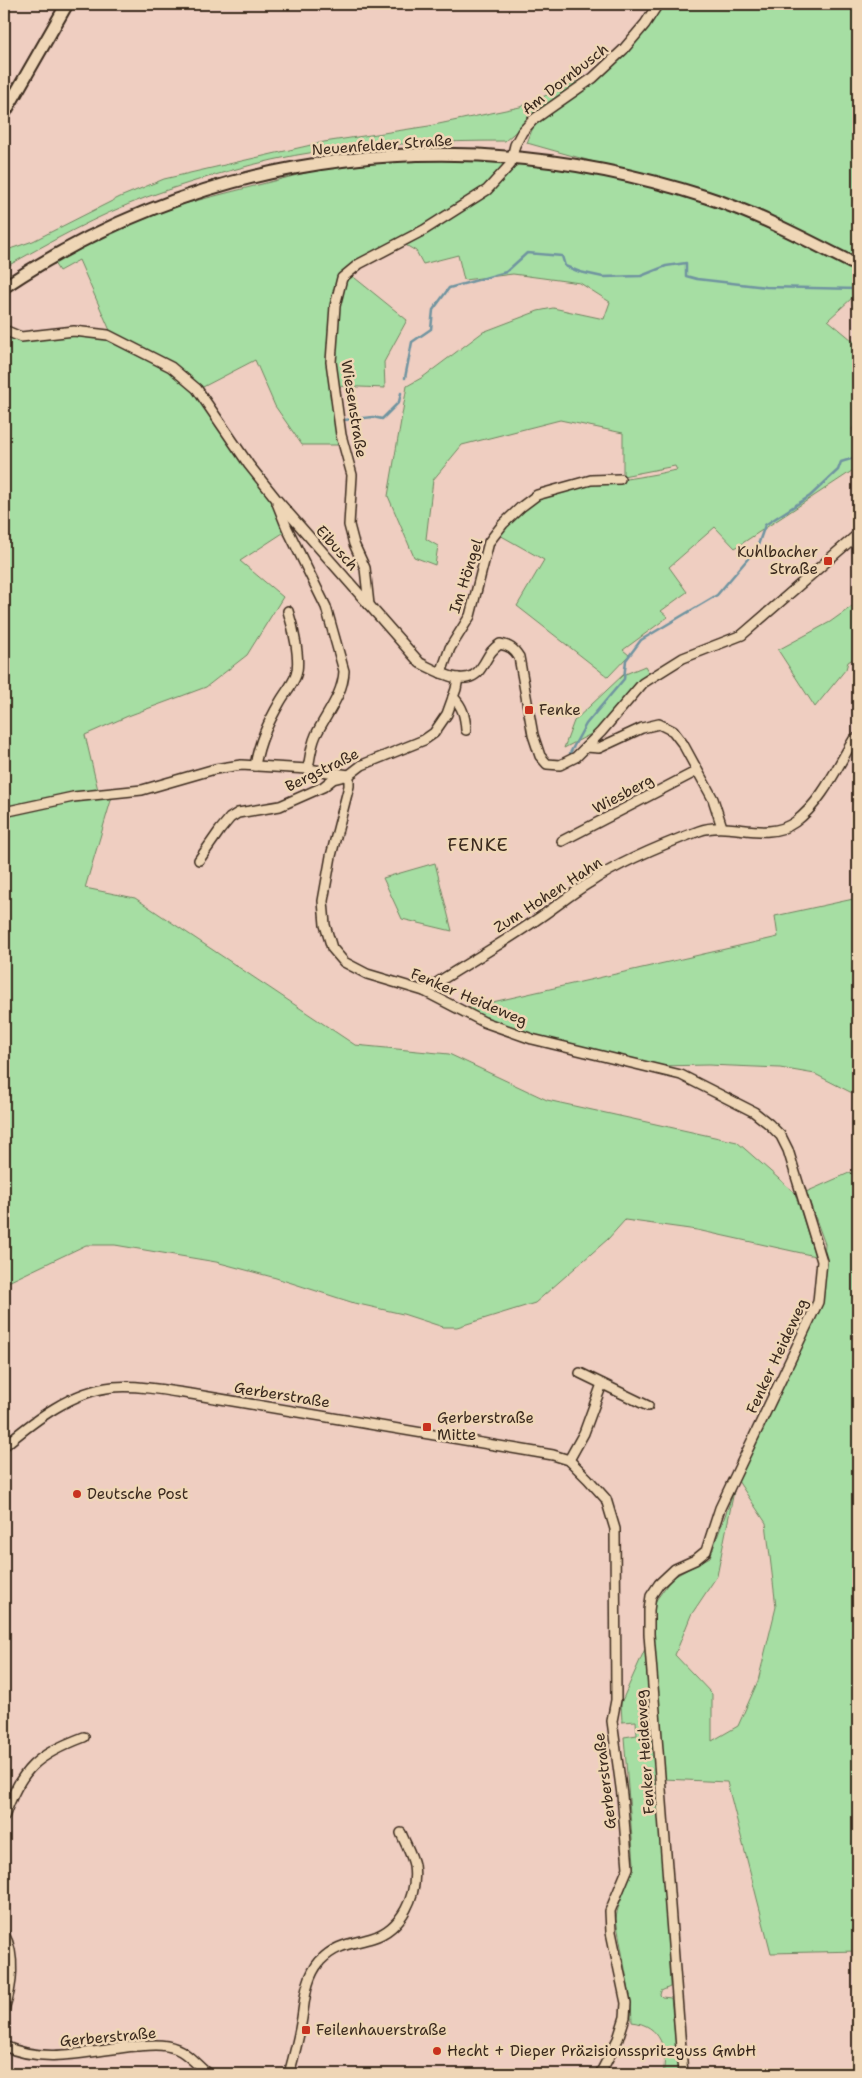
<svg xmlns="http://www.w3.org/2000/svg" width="862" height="2078" font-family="'Shantell Sans',sans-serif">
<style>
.green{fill:#a6dea3;stroke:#708460}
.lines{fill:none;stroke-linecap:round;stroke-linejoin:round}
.stream{stroke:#7094a0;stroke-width:2.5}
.street-casing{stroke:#3b2a1e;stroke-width:12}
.secondary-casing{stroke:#3b2a1e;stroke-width:15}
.street{stroke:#efd6b6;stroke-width:9}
.secondary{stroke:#efd6b6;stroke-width:11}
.poi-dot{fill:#c8321e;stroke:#efd6b6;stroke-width:2}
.labels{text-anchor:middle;stroke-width:5;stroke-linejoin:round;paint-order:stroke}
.street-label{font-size:15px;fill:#3b2a1e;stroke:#efd6b6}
.poi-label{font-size:15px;fill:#3b2a1e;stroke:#efd6b6;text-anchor:start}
.quarter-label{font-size:18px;letter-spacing:1px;fill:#3b2a1e;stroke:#efd6b6}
</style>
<rect width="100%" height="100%" fill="#efcec1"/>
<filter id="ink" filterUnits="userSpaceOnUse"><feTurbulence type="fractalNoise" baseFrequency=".02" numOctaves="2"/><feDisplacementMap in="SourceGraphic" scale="10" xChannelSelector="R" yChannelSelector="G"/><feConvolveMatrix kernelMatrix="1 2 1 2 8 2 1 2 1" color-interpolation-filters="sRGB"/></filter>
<g filter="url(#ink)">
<g class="green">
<path d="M662,4H858V302L852,298L828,320L858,345V421L852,429L858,441V467L735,548L715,527L669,567L687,592L661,611L668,617L623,650L629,655L608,677L517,606L544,560L498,534C509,522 521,509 535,501C544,495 555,493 565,491C600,481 636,479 671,471L677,470L675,466L623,476V433L560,420L462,445L433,480L426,539L438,546L435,565L414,557L388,496L407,386L423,377L483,332L538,311L553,308L604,319L610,302L580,283L513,274L464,280L458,255L423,264L416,251L402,243L491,190L522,161L619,169L527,143L535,122L595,77Z"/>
<path d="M589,76L534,116L505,141C441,141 378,144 315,152C261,160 198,179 147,197C96,216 50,242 4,268V251L33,241L120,197L164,179L324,142L429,126L520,107Z"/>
<path d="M440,156L508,161L485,188L341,277L331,335L342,445H302L275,406L255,360L201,388L112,335L79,260L59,271L54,263L152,212L317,170Z"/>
<path d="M350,274L407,320L384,362L385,388L335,386L334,336L344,280Z"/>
<path d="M74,333L106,338L170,369L195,391L269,496L286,531L240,561L283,597L247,655L206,687L128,716L85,735L98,790L4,809V336L22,341Z"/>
<path d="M858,602V656L848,662L846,669L815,707L778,650L830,622Z"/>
<path d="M645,666L649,673L640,681L599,730L564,748L574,721L623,675Z"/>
<path d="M112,797L85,888L135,898L355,1045L449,1054L547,1100L737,1142L795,1193L815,1256L697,1230L625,1220L608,1239L535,1303L457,1327H443L403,1314L354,1303L276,1278L216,1262L115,1245H86L4,1284V815L70,800Z"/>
<path d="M435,863L452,931L402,919L383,878Z"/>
<path d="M858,898V1096L815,1074L780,1068L708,1065L657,1066L589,1051L485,1021L462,1009L778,937L775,916Z"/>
<path d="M858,1169V1951L771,1953L727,1782L664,1779L652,1634L654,1603L672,1578L710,1557L734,1491L717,1576L691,1615L675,1655L712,1694V1741L738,1726L758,1681L776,1607L766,1523L738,1481L779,1387L821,1304L825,1244L806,1192Z"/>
<path d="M645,1649L666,1899L670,1987L661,1991L660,1995L662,1997L671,1998L679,2074H663C668,2050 661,2025 632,2022L631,2002L616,1919C618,1899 630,1882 634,1863L624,1737L637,1735L636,1721L622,1722L621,1703Z"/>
</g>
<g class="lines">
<g class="stream">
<path d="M405,378L412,342L431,329L433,310L449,288L506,272L527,253L562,256L565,266L580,272L603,277L641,276L666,266L686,263V276L697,279L766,287L858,289V291"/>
<path d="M344,420L373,417L382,419L399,402L401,393"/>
<path d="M570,753L586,724L624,679L626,660L641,640L717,595L757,548L765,525L810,496L838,470L841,462L854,458L858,448"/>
</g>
<defs>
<g id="street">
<path d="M4,330L21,337L74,331L108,335L171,367L197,389L249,465L277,500L420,663C437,671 467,690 481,668C489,657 488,652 500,644C510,646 514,649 519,657L533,735L540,756L547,764L560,765L576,757L601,732L643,683L683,658L742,635L858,534"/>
<path d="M277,503L287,528L326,607L344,671C343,695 326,714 316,735C311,746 310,757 308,769"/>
<path d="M369,605L365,568L354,544L349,525L352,475L341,435L331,362L335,306L342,278L359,264L424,230L487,190L510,165L515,145L522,132L533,120L593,78L623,50L645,24L658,4"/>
<path d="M441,673L450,648L470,616L489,542L503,524L521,507L537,495L591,480L620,479"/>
<path d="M453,697C463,707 465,716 466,730"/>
<path d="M586,747L599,748L642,728L659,724L673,731L683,744L713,799L722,827"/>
<path d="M255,766C259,742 268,723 280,702C285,693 293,684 296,675C301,660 293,626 288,611"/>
<path d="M349,775V786L331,856L323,901L325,925L332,948L344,962L367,974L424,991L484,1022L532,1039L681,1075L754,1112L769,1124L781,1136L788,1150L822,1261L818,1302L720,1508L706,1551L695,1560L675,1569L659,1584L651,1596L649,1610V1634L683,2074"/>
<path d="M4,812L73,797L142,790L215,769L241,765L308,769L349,775"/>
<path d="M562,841L697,771"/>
<path d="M199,860L220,830L230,818L238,813L280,806L323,787L333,779L349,775L362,765L424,740L434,733L447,714L456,689L458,678"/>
<path d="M424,991C461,967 500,945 536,920C554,908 571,894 589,883C620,862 664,844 699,831C730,820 766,843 795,822C822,802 837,767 854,739"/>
<path d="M580,1373L648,1406"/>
<path d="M4,1446C35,1420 72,1391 113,1387C141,1385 170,1391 197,1395L553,1455L569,1460L588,1479L606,1499L615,1529L616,1700L612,1721L622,1795L628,1868L610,1911L611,1932L626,2003L625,2017L618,2039L600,2074"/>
<path d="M569,1460L584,1433L602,1384"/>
<path d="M4,1817C21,1768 37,1755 84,1737"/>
<path d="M4,1934C16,1955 12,1988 4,2010"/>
<path d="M4,2046C45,2065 93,2050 136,2046C152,2045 167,2043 181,2051C191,2057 199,2067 208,2074"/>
<path d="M289,2074C294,2056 299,2037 302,2018C305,1998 306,1977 320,1961C336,1944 352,1944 372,1938C402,1929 418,1895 414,1865C412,1855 405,1843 401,1833"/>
</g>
<g id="secondary">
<path d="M4,114L67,4"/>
<path d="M4,287C215,146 466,120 706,197C759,214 809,241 858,266"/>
</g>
</defs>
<use href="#street" class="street-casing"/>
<use href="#secondary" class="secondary-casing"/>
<use href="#street" class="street"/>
<use href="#secondary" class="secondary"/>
</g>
</g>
<g class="poi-dot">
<rect x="823" y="556" width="10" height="10" rx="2.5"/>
<rect x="524" y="705" width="10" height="10" rx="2.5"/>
<rect x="422" y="1422" width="10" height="10" rx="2.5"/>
<circle cx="77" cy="1494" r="5"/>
<rect x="301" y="2025" width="10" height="10" rx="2.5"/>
<circle cx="437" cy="2051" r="5"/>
</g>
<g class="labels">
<g class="street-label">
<text transform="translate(565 79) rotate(-38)" y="5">Am Dornbusch</text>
<text transform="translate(382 145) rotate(-4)" y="5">Neuenfelder Straße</text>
<text transform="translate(354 409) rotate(81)" y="5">Wiesenstraße</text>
<text transform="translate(337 548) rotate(48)" y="5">Eibusch</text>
<text transform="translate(466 576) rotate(-72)" y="5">Im Höngel</text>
<text transform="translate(322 770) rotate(-26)" y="5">Bergstraße</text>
<text transform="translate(623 794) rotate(-28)" y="5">Wiesberg</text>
<text transform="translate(548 895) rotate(-33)" y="5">Zum Hohen Hahn</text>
<text transform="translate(469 997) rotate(23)" y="5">Fenker Heideweg</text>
<text transform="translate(777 1356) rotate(-65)" y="5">Fenker Heideweg</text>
<text transform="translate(282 1395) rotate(9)" y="5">Gerberstraße</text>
<text transform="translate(645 1752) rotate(-94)" y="5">Fenker Heideweg</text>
<text transform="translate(605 1781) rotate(-97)" y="5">Gerberstraße</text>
<text transform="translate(108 2037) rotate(-5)" y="5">Gerberstraße</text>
</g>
<g class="poi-label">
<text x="818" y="557" text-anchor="end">Kuhlbacher<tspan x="818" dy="17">Straße</tspan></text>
<text x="539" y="715">Fenke</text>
<text x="437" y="1423">Gerberstraße<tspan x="437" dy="17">Mitte</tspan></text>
<text x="87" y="1499">Deutsche Post</text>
<text x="316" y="2035">Feilenhauerstraße</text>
<text x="447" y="2056">Hecht + Dieper Präzisionsspritzguss GmbH</text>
</g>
<g class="quarter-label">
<text x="478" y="851">FENKE</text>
</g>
</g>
<rect width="862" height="2078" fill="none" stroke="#efd6b6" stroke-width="20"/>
<rect x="10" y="10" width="842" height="2058" fill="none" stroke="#3b2a1e" stroke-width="2" filter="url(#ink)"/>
</svg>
